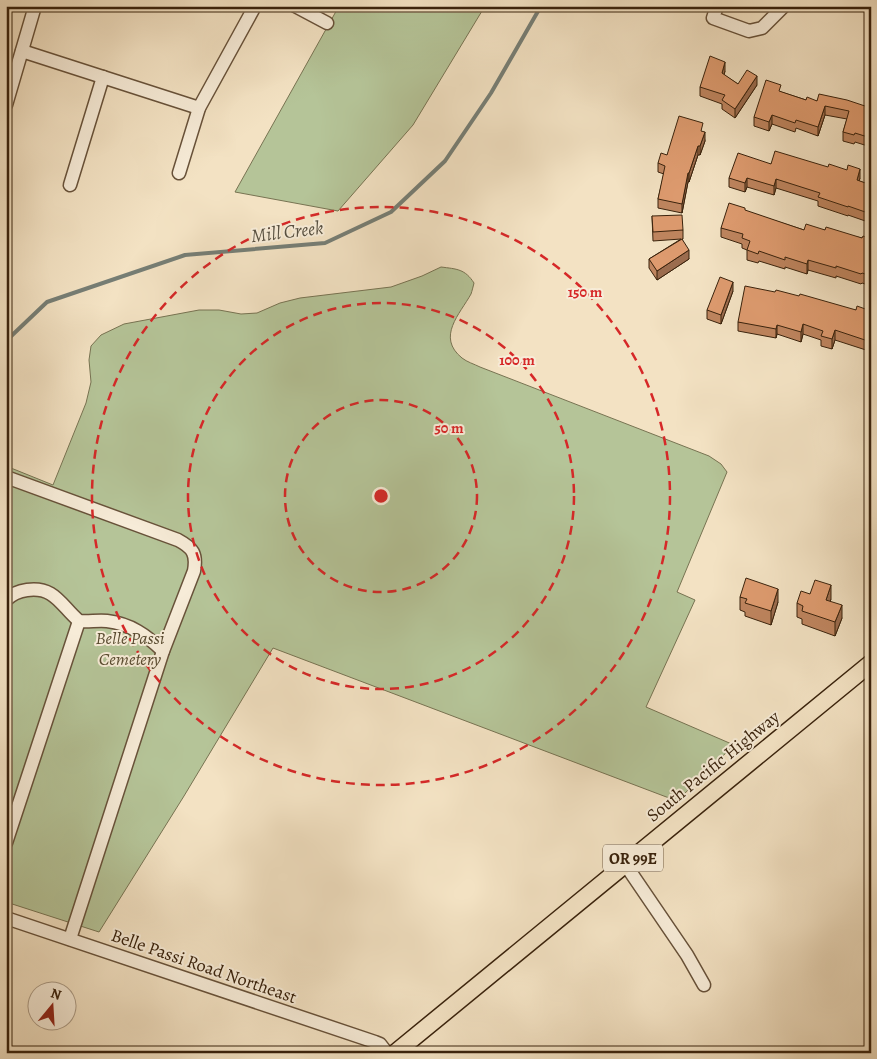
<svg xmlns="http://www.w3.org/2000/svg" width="877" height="1059" font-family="Alegreya,serif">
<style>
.green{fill:#b5c498;stroke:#777352}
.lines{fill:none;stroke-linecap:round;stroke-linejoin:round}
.stream{stroke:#767e75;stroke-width:4}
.minor-casing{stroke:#68523a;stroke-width:15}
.major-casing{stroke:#39220c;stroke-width:19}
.minor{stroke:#f7ecd8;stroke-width:12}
.major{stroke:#f3e2c3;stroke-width:16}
.wall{fill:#bf855f;stroke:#39220c}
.shaded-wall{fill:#9b6c4e;stroke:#39220c}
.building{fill:#de9b6f;stroke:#39220c}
.ring{fill:none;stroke:#d62828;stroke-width:2.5;stroke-dasharray:9 6}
.labels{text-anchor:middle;stroke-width:4;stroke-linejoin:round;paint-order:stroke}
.shield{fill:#f7ecd8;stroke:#725f49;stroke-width:1}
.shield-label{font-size:16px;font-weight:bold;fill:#39220c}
.park-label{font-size:18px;font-style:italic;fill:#584a2f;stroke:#f7ecd8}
.street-label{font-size:18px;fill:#39220c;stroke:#f7ecd8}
.water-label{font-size:19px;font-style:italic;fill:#575041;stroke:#f7ecd8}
.centre{fill:#d62828;stroke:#f7ecd8;stroke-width:2.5}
.ring-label{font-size:15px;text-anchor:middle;font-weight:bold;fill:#d62828;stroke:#f7ecd8;stroke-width:4;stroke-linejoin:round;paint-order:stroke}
</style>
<rect width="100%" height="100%" fill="#f3e2c3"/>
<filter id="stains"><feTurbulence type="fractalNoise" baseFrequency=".004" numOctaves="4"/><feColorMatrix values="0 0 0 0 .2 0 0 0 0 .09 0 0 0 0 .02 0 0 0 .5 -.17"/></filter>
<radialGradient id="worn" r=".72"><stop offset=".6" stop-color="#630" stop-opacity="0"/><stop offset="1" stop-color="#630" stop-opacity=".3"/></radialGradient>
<g class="green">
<path d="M339,6H485L413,125L338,211L235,192Z"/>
<path d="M441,267C457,269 465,269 474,283C473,287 472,291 471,294C460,314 436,337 462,358C467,362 474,364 480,367L709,456L721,464L727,472L677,592L695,600L646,707L734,745L677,801L273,648L184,796L99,932L6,902V466L53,485L86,403L91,382L89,360L91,346L101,335L124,324L199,310H219L241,314L257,313L280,303L300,298L391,287L422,276Z"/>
</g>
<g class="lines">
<path class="stream" d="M6,341L47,302L185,255L325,243L391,212L445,161L491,93L541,6"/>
<defs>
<g id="minor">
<path d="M295,6L327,23"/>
<path d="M717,6L713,18L749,31L762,28L784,6"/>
<path d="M22,51L199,108"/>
<path d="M6,105L35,6"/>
<path d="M179,173L199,108L255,6"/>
<path d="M70,185L103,77"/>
<path d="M6,477L178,540C193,548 197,554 194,571L163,651L70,939"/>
<path d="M6,600C12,594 19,591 27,590C55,586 61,606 79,621C88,622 98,620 107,621C131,624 146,635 163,651"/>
<path d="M6,843L79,621"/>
<path d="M625,864L687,955L704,985"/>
<path d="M6,918L375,1042L380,1044L387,1053"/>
</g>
<path id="major" d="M395,1053L871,663"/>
</defs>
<use href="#minor" class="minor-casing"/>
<use href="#major" class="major-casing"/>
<use href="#minor" class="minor"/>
<use href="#major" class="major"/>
</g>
<g class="wall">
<path d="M725,71L724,75L738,84L757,85L735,118L722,109V104L700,96V87Z"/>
<path d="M781,92L806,100L817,101L871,108V147L855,142L854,144L843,141V132L847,119L825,115L818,136L796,128L795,132L772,124L769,131L754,126V117Z"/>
<path d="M703,132L705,141L700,155H698L689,182H688L682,213L658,208V199L664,174L658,172V163L667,155Z"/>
<path d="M771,164L860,178L859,181L871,185V223L848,215V216L818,206V201L776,188L774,195L747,187L745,192L729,187V178Z"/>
<path d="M745,211L804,230H825L862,238L871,239V286L862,283L861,284L836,276V278L808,270L807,274L785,267V269L759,261L758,263L747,260V250L742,248V244L721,237V228Z"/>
<path d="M652,216L683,230V239H682L689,259L657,280L649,268V259L681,239L653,241Z"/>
<path d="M733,291L721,324L707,319V310Z"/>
<path d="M856,310L871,311V359L869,358V351L835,340L832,349L821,346V340L803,334L801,342L777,334L776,338L738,331V322Z"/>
<path d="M810,594L831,599L830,601L842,618L835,636L802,624V619L797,617V603Z"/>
<path d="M740,597L778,602L771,625L745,616V612L740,610Z"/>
</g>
<g class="shaded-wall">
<path d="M725,62V71L722,82V73Z"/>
<path d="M757,76V85L735,118V109Z"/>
<path d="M825,106V115L818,136V127Z"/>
<path d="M772,115V124L769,131V122Z"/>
<path d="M705,132V141L700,155V146Z"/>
<path d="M698,146V155L689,182V173Z"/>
<path d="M860,169V178L857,189V180Z"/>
<path d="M688,173V182L682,213V204Z"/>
<path d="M747,178V187L745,192V183Z"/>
<path d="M776,179V188L774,195V186Z"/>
<path d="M689,250V259L657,280V271Z"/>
<path d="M808,260V270L807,274V264Z"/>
<path d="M733,282V291L721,324V315Z"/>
<path d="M803,324V334L801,342V332Z"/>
<path d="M777,325V334L776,338V329Z"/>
<path d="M835,330V340L832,349V339Z"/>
<path d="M831,585V599L826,613V600Z"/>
<path d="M778,589V602L771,625V611Z"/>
<path d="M842,605V618L835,636V622Z"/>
</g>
<g class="building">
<path d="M710,56L725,62L722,73L738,84L747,70L757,76L735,109L722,100L725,95L700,87Z"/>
<path d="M766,80L781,85L779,91L806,100L807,97L817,101L819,94L847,100L871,108V138L855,133L854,135L843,132L849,111L825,106L818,127L796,120L795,123L772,115L769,122L754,117Z"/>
<path d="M679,116L703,123L701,131L705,132L700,146H698L689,173H688L682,204L658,199L665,166L658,163L661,153L667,155Z"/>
<path d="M775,151L828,167L829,164L847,170L848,165L860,169L857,180L871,185V214L848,206V207L818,197L820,193L776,179L774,186L747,178L745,183L729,178L738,153L771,164Z"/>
<path d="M729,203L745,208V210L804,230L806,224L825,230L826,227L862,238L863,236L871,239V276L862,273L861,274L836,266V268L808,260L807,264L785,257V260L759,251L758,254L747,250L750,241L742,238L743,234L721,228Z"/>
<path d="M682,215L683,230L653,232L652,216Z"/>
<path d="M682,239L689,250L657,271L649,259Z"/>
<path d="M720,277L733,282L721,315L707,310Z"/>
<path d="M745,286L775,292L776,290L799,296L800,294L856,310L857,306L871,311V342L835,330L832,339L821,336L823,331L803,324L801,332L777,325L776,329L738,322Z"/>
<path d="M746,578L778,589L771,611L745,603L747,599L740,597Z"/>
<path d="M815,580L831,585L826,600L842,605L835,622L802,611L803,606L797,603L801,591L810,594Z"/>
</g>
<g class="ring">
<circle cx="381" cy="496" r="96"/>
<circle cx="381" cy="496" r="193"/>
<circle cx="381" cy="496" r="289"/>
</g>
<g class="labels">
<rect class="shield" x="603" y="844.5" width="60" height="27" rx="4"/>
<g class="shield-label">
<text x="633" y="864">OR 99E</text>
</g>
<g class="park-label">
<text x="130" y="644">Belle Passi<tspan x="130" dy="21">Cemetery</tspan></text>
</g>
<g class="street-label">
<text transform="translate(713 766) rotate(-39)" y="6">South Pacific Highway</text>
<text transform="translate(204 966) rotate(19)" y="6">Belle Passi Road Northeast</text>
</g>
<g class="water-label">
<text transform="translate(287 231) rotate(-7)" y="7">Mill Creek</text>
</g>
</g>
<circle cx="381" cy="496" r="8" class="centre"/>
<g class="ring-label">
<text x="585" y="297">150 m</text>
<text x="517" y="365">100 m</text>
<text x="449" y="433">50 m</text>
</g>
<rect width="877" height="1059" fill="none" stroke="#f3e2c3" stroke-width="25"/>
<rect x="8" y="8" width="862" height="1044" fill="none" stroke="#39220c" stroke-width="2.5"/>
<rect x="12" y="12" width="852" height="1034" fill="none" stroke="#39220c"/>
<g transform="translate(52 1006) rotate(18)"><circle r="24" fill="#f7ecd8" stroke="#ab9b86"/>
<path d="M0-4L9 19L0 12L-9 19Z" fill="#8f2418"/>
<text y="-8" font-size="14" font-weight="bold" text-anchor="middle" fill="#39220c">N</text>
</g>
<rect width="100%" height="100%" filter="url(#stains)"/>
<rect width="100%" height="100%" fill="url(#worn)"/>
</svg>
